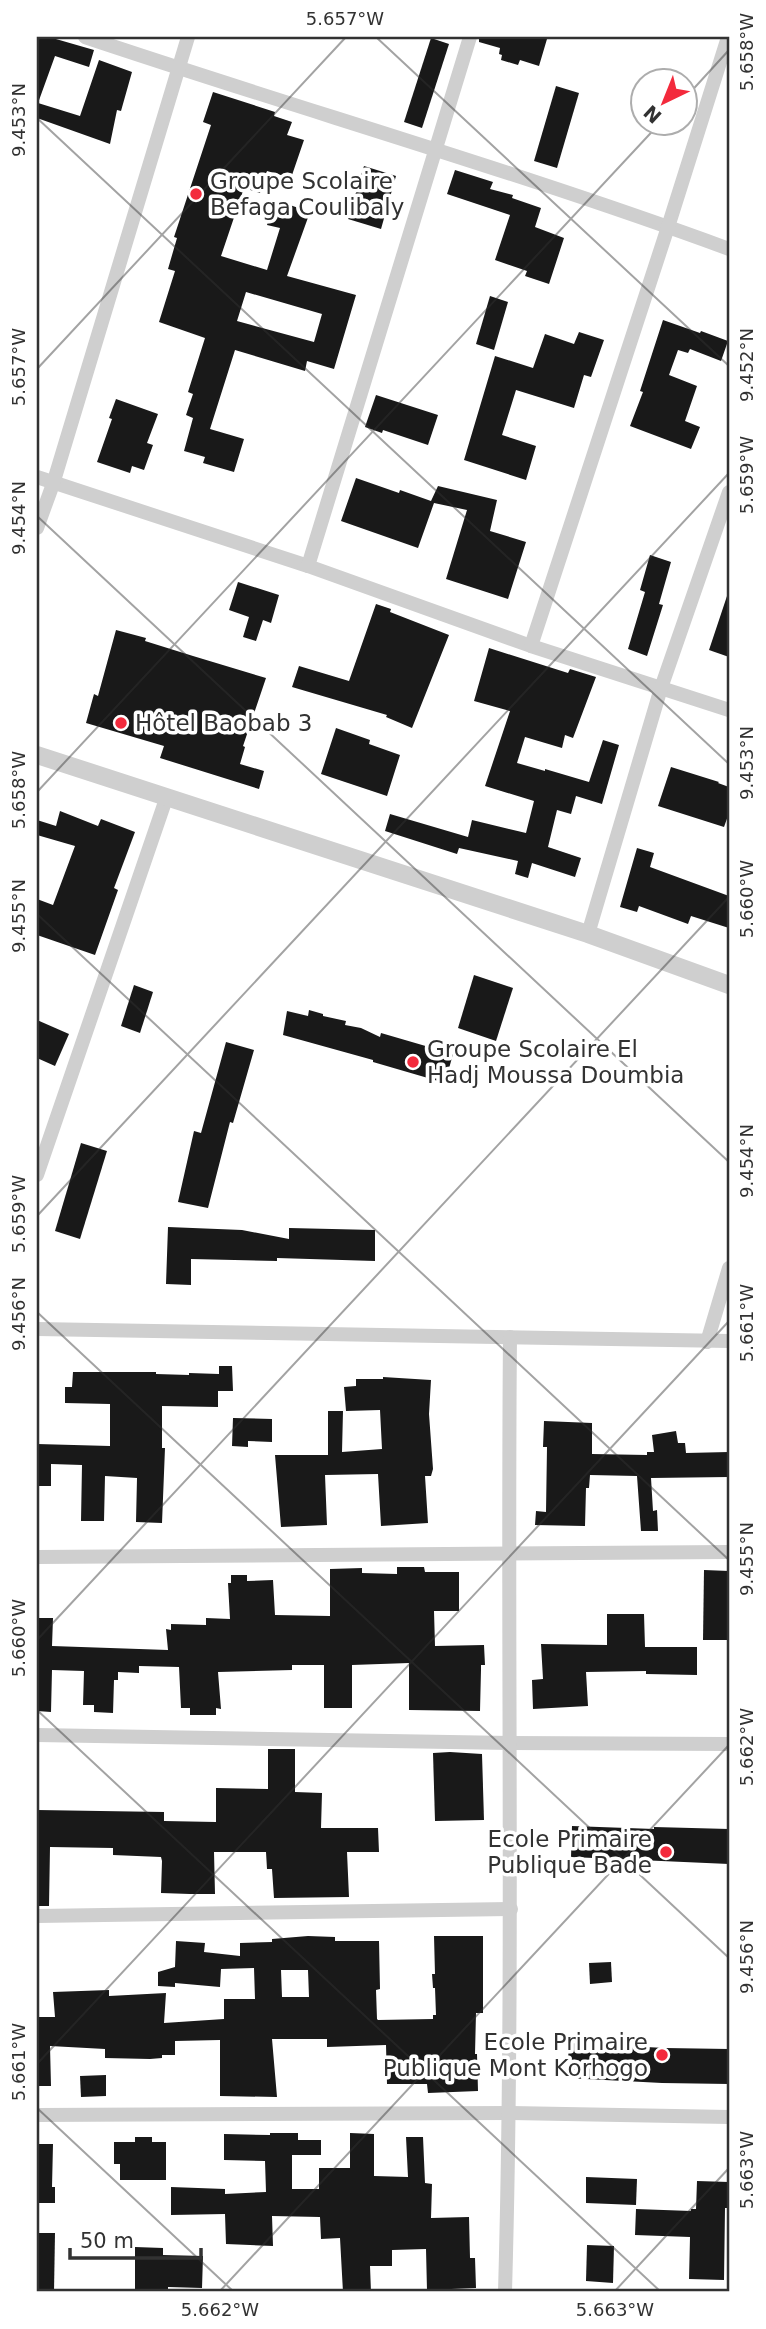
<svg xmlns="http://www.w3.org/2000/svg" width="766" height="2329" font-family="'DejaVu Sans',sans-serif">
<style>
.building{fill:#191919;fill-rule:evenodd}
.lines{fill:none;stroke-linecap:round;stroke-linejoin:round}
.minor{stroke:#cfcfcf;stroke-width:14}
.tertiary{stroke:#cfcfcf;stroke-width:18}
.ticks{fill:none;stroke:#323232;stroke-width:2;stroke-opacity:0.45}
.poi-dot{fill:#f32a3c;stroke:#fff;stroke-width:2.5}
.labels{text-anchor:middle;stroke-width:7;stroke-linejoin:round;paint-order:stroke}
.poi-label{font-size:23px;fill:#323232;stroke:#fff;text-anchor:start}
.neatline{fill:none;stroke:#323232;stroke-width:2.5}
.ticks-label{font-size:18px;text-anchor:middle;fill:#323232}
</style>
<rect width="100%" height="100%" fill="#fff"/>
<g class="building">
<path d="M39,37H49L94,50L89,67L55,56L38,103L80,116L99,60L132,72L121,111L117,110L110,144L37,118V44Z"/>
<path d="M479,37H539L547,39L539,66L520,60L518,65L501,60L502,55L499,54L500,48L479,42Z"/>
<path d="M431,38L449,44L422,128L404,122Z"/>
<path d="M556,86L579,93L557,168L534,161Z"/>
<path d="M213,92L275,112L274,116L292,122L287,135L304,140L291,178L267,171L260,193L244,188L221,256L267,270L280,228L267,225L273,203L286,206L287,204L310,212L287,276L356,295L334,369L307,361L305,371L235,350L210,429L244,439L234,472L203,463L205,457L184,451L193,418L186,415L193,394L188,392L205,338L159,322L175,271L168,269L177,238L174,237L211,125L203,122ZM246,292L322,314L314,342L237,321Z"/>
<path d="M364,166L396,176L381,229L348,219Z"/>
<path d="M455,170L493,182L490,189L513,195L512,198L541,208L535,227L564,238L549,284L525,276L527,271L495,260L510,215L447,194Z"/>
<path d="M490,296L508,302L494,350L476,344Z"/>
<path d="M663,320L700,333L701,331L728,341L721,361L690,349L688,353L678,350L669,375L697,386L685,421L700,427L691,449L630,426L643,392L640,391Z"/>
<path d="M579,332L604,340L591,377L584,375L574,408L516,390L502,435L536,446L526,480L464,460L495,356L533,368L545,334L574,344Z"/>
<path d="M376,395L438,415L428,445L383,430L382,433L365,427Z"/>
<path d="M116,399L158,414L147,443L153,445L144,470L132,466L130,473L97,462L112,419L109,418Z"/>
<path d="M356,478L399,493L400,490L431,501L438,486L497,500L490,531L526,542L508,599L446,579L467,510L434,503L418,548L341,521Z"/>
<path d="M650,555L671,562L659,604L663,605L647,656L628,649L645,592L640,590Z"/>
<path d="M238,582L279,595L271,623L263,620L256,641L243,637L249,617L229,610Z"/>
<path d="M727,596H729V657L709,650Z"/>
<path d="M376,604L391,609L390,612L449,635L412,728L386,717L387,715L292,687L299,666L349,681Z"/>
<path d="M116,630L146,638L145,641L193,656L266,678L243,746L245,747L240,764L264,771L259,789L160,758L164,746L86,723L94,694L98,696Z"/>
<path d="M489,648L568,673L570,669L596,677L573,738L565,735L562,748L525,737L517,763L545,771V769L589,782L603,740L619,745L602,804L576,796L571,814L557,810L548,847L581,858L575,877L532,863L528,878L515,874L518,861L459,848L457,854L385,831L390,814L468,837L472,820L526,833L534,801L485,786L510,711L474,701Z"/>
<path d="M336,728L370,740L369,744L400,755L387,796L321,774Z"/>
<path d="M671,767L719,782L718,783L729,787V813L724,827L658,806Z"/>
<path d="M60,811L98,826L101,819L135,832L114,888L118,890L95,955L37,935V899L53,905L75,846L37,835V820L56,826Z"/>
<path d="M637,848L654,853L650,867L729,896V928L691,916L688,924L639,906L637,912L620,907Z"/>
<path d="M474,975L513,988L496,1041L458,1028Z"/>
<path d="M134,985L153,992L140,1033L121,1026Z"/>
<path d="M309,1010L323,1014V1016L346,1021L345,1025L361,1028L380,1037L381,1033L453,1054L445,1083L373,1062V1060L283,1035L287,1011L308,1016Z"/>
<path d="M37,1020L69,1034L55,1066L37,1058Z"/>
<path d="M226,1042L254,1050L233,1123L230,1122L208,1208L178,1202L194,1131L201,1133Z"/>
<path d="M81,1143L107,1151L80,1239L55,1231Z"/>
<path d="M168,1227L242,1230L289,1239V1228L375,1230V1261L277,1258V1261L191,1259V1285L166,1284Z"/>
<path d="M219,1366H232L233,1391H218V1407L162,1406V1448H165L162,1523L136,1522L137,1478L105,1476L104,1521H81L82,1465L51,1464V1486H37V1444L110,1446V1404L65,1403V1387H72L73,1372H156V1374L189,1375V1373L219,1374Z"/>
<path d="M383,1377L431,1380L429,1414L433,1469L431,1476H425L428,1523L381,1526L378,1474L325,1475L327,1525L281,1527L275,1455H328V1411H343L342,1452L382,1449L380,1410L346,1411L344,1387L356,1386V1379H383Z"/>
<path d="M233,1418L272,1419V1442L248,1441V1447L232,1446Z"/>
<path d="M544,1421L592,1423V1454L647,1455V1452H654L652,1435L676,1431L678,1443H685L686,1453L729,1452V1477L651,1478L653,1511L657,1510L658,1531H641L637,1476L590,1475L589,1488H586L585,1526L535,1525L536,1511L546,1512L547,1447H543Z"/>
<path d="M397,1567H424L425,1572H459V1611H434L435,1646L484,1645L485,1665H481V1670L480,1711L409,1710V1663L352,1665V1708H324V1665H292V1670L218,1672L221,1709L216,1708V1715H190V1708H181L179,1667L139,1666V1673L118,1672V1680H114L113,1713L94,1712V1705H83L84,1671L52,1670L51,1712L37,1711L38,1618H53L52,1646L168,1650L166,1629L171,1630V1624L206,1625V1618L230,1619L228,1583H231V1575H247V1581L273,1580L275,1615L330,1616V1569L362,1568V1573L397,1574Z"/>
<path d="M704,1570L729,1571V1640H703Z"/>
<path d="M607,1614H644L645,1647H697V1675L646,1674V1671L586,1672L588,1706L533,1709L532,1680L543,1679L541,1644L607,1645Z"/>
<path d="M268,1749H295V1792L322,1793L321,1828H378L379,1852H347L349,1897L274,1898L272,1869H267L266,1852H214L215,1894H190L161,1893L162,1861L161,1857L113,1855V1848L50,1847L49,1906H37V1810L164,1812V1821L216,1822V1788L268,1789Z"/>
<path d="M450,1752L482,1754L484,1820L435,1821L433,1753Z"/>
<path d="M572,1826L654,1829V1827L729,1829V1864L571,1857Z"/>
<path d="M308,1936L335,1937V1941H379L380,1989L376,1990L377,2019L378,2020L433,2019V2015H436L435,1988H433L432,1974H435L434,1936H483V2013H476L475,2054H477L478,2091L428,2093L427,2084H387L386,2045L327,2047V2039H272L277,2097L220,2096V2040L175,2041V2055H162V2058L150,2059L105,2058V2049L50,2046L51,2086H37V2017H55L53,1992L109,1990V1996L166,1993L164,2023L224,2019V1999H255L254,1968L221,1969L220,1987L175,1983V1987L158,1986V1972L175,1967L176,1941L205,1943L204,1952L240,1956V1943L272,1942V1939ZM281,1970H308L309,1997H282Z"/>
<path d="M611,1962L612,1982L590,1984L589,1963Z"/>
<path d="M569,2043L665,2048L729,2049V2084L662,2083L567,2078Z"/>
<path d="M106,2075V2096L81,2097L80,2076Z"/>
<path d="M270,2133H298V2140H321V2155H292V2189H319V2168H350V2133L374,2134V2176L408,2177L406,2137H423L425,2183L432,2184L431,2218L469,2217L470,2258H475L476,2288L427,2290L426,2249L392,2250V2266H370L371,2292H343L340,2238L321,2239L320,2217L272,2216L273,2246L226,2244L225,2214L171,2215V2187L225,2189V2194L266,2192L265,2161L224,2160V2134L270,2135Z"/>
<path d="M135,2137H152V2142H166V2180H120V2164H114V2142H135Z"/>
<path d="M37,2144H53L52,2187H55V2203H37Z"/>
<path d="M586,2177L637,2179L636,2205L586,2203Z"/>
<path d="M697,2181L729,2182V2208H725L724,2280L689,2279L690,2237L635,2235L636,2209L691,2211V2209H696Z"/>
<path d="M37,2233H55L54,2292H37Z"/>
<path d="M587,2245L614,2246L613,2283L586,2281Z"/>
<path d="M135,2247L163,2248V2255L203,2256L202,2288L168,2287V2292H135Z"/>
</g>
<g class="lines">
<g class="minor">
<path d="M85,37C299,109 517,171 729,249"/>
<path d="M37,477L308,566L531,646L729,710"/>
<path d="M37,528L53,484L188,37"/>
<path d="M308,566L470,37"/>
<path d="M531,646L668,227L728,37"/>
<path d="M588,934L661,688L729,492"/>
<path d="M37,1175L167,796"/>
<path d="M37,1329L729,1341"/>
<path d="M707,1342L729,1268"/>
<path d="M37,1557L729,1552"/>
<path d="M37,1735L510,1743L729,1744"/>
<path d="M37,1916L511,1909"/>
<path d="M37,2115L511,2113L729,2117"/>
<path d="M505,2292C514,1974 507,1655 510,1337"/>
</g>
<path class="tertiary" d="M37,755L588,934L729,985"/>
</g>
<path class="ticks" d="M376,37L729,366M686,97L729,50M37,118L729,764M37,369L346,37M37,516L729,1162M37,792L661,122M37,914L729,1560M37,1216L729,473M37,1312L729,1958M37,1640L729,897M37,1710L661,2292M37,2064L729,1321M37,2108L234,2292M219,2292L729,1745M614,2292L729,2168"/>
<g class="poi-dot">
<circle cx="196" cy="194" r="7"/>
<circle cx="121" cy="723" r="7"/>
<circle cx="413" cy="1062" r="7"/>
<circle cx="666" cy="1852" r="7"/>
<circle cx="662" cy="2055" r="7"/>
</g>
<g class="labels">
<g class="poi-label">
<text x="210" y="189">Groupe Scolaire<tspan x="210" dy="26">Befaga Coulibaly</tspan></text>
<text x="135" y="731">Hôtel Baobab 3</text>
<text x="427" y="1057">Groupe Scolaire El<tspan x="427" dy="26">Hadj Moussa Doumbia</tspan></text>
<text x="652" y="1847" text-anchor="end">Ecole Primaire<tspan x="652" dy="26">Publique Bade</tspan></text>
<text x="648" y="2050" text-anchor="end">Ecole Primaire<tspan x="648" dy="26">Publique Mont Korhogo</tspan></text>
</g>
</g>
<rect width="766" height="2329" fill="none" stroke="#ffffff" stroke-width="77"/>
<g transform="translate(664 102) rotate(223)"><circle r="33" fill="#ffffff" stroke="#adadad" stroke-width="2"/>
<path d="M0-5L12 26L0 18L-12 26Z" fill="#f32a3c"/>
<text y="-10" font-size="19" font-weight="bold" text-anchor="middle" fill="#323232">N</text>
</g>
<path d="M70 2248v10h131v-10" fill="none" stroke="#323232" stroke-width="3.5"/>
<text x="80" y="2248" font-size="21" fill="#323232" stroke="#ffffff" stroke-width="5" paint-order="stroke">50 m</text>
<rect x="38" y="38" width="690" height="2252" class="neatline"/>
<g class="ticks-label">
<text x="345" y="25">5.657°W</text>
<text transform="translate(747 52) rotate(-90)" y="6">5.658°W</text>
<text transform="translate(19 120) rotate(-90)" y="6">9.453°N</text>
<text transform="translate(747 365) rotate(-90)" y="6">9.452°N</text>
<text transform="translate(19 367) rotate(-90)" y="6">5.657°W</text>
<text transform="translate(747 475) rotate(-90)" y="6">5.659°W</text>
<text transform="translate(19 518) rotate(-90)" y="6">9.454°N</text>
<text transform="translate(747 763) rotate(-90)" y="6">9.453°N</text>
<text transform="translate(19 790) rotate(-90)" y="6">5.658°W</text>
<text transform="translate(747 899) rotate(-90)" y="6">5.660°W</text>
<text transform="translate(19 916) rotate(-90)" y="6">9.455°N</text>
<text transform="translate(747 1161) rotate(-90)" y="6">9.454°N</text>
<text transform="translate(19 1214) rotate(-90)" y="6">5.659°W</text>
<text transform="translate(19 1314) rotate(-90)" y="6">9.456°N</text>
<text transform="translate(747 1323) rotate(-90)" y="6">5.661°W</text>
<text transform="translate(747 1559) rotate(-90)" y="6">9.455°N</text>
<text transform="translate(19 1638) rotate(-90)" y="6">5.660°W</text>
<text transform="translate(747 1747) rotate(-90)" y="6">5.662°W</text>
<text transform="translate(747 1957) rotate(-90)" y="6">9.456°N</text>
<text transform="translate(19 2062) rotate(-90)" y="6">5.661°W</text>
<text transform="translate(747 2170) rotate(-90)" y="6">5.663°W</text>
<text x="220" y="2316">5.662°W</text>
<text x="615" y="2316">5.663°W</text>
</g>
</svg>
